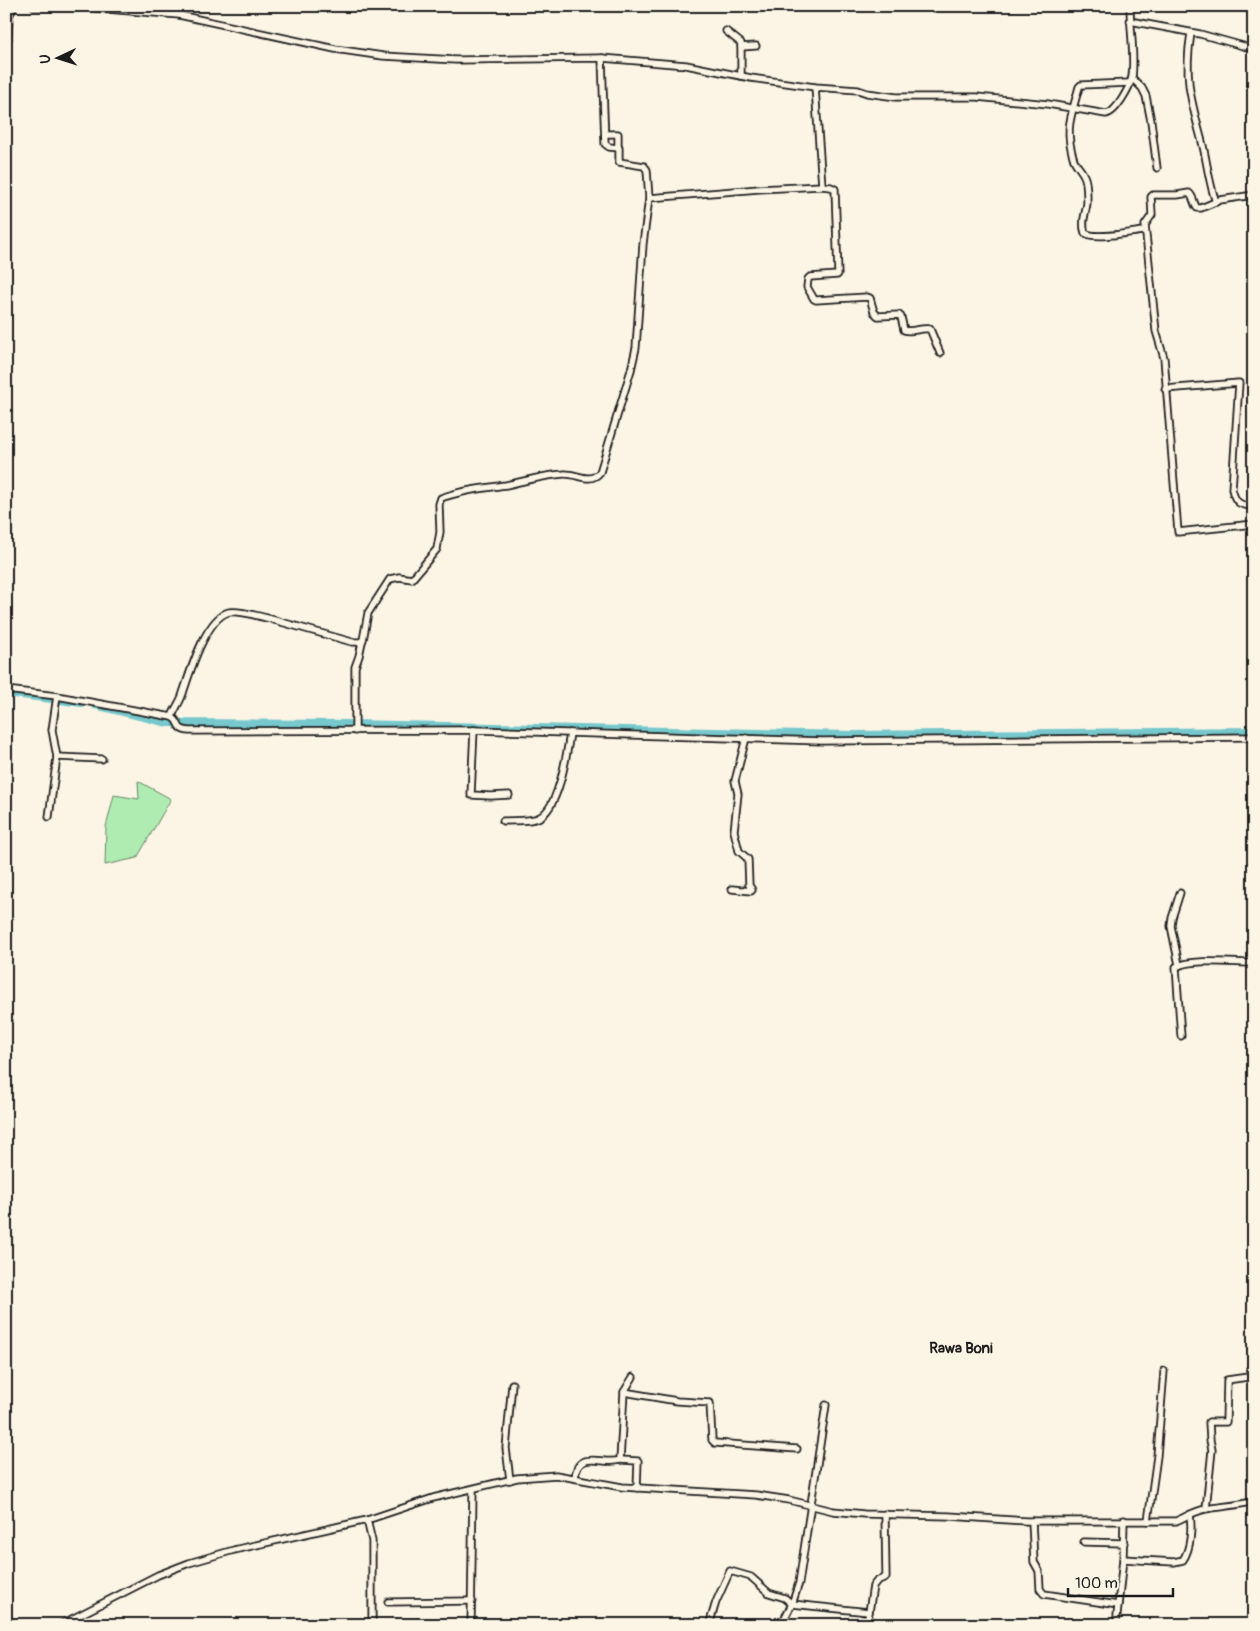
<svg xmlns="http://www.w3.org/2000/svg" width="1260" height="1631" font-family="Pangolin,sans-serif">
<style>
.green{fill:#afecb2;stroke:#668467}
.lines{fill:none;stroke-linecap:round;stroke-linejoin:round}
.canal{stroke:#76c8cc;stroke-width:8}
.street-casing{stroke:#1c1c1c;stroke-width:9}
.street{stroke:#fcf5e5;stroke-width:5.5}
.labels{text-anchor:middle;stroke-width:5;stroke-linejoin:round;paint-order:stroke}
.quarter-label{font-size:15px;font-weight:bold;fill:#1c1c1c;stroke:#fcf5e5}
</style>
<rect width="100%" height="100%" fill="#fcf5e5"/>
<filter id="ink" filterUnits="userSpaceOnUse"><feTurbulence type="fractalNoise" baseFrequency=".02" numOctaves="2"/><feDisplacementMap in="SourceGraphic" scale="10" xChannelSelector="R" yChannelSelector="G"/><feConvolveMatrix kernelMatrix="1 2 1 2 8 2 1 2 1" color-interpolation-filters="sRGB"/></filter>
<g filter="url(#ink)">
<path class="green" d="M138,781L171,799L137,858L105,865L106,827L114,795L139,799Z"/>
<g class="lines">
<g class="canal">
<path d="M6,693L82,703"/>
<path d="M95,705L168,723L351,724L852,735L1254,731"/>
</g>
<defs>
<g id="street">
<path d="M34,6H61"/>
<path d="M70,6L179,15L335,49L383,56L456,60L602,58L686,65L751,78L815,87L858,90L867,93L896,97H977L1048,104L1106,114C1116,113 1130,87 1132,77C1135,56 1130,28 1130,6"/>
<path d="M1130,21L1200,34L1254,49"/>
<path d="M726,31L741,43V76"/>
<path d="M1191,33C1184,76 1190,97 1201,138C1207,159 1208,181 1216,202"/>
<path d="M6,43L8,39L9,16L14,6"/>
<path d="M741,47L756,46"/>
<path d="M1132,78L1142,88L1146,96L1151,121L1157,168"/>
<path d="M1129,83L1081,85L1079,87C1071,117 1064,129 1074,160C1078,169 1085,172 1086,183C1087,189 1087,196 1087,203C1086,213 1081,222 1085,233C1096,240 1130,232 1145,231"/>
<path d="M605,134H618V148"/>
<path d="M822,186L831,187L835,189L838,274L837,275L810,277L808,279L807,287L814,299L816,300L867,297L870,298L874,312L878,316L899,315L901,317L904,330C912,333 921,327 930,329L940,353"/>
<path d="M1254,195L1220,200L1201,208H1197C1193,203 1194,197 1189,193L1177,195H1153L1151,197L1152,215L1145,225L1156,331L1164,358L1178,532L1254,524"/>
<path d="M649,198L759,189L822,186L815,87"/>
<path d="M1165,389L1239,383L1232,489C1235,503 1240,506 1254,506"/>
<path d="M6,690L57,696L172,717C182,723 174,729 189,731L474,730L822,741L1254,737"/>
<path d="M172,717C174,710 179,704 182,696C189,676 205,618 229,612C241,610 256,616 267,618C295,626 323,634 352,642H360L363,640L368,613L390,579L399,577L412,579L437,549L440,532L439,504L441,498C462,490 485,488 506,485C526,481 544,475 564,474C577,473 590,485 600,472L631,370L636,348L643,244L649,198L647,170L644,166L619,162V148L609,147L605,144L602,58"/>
<path d="M474,730L471,795L491,796L509,795"/>
<path d="M355,731V667L359,656L362,642"/>
<path d="M57,757L102,759"/>
<path d="M49,817L57,757L52,730L57,696"/>
<path d="M503,821C513,820 528,822 538,818C559,810 567,753 570,733"/>
<path d="M732,889L751,891L752,890L749,885L748,859L739,851L734,831L738,794L735,781L746,738"/>
<path d="M1179,965L1171,926L1172,918L1180,893"/>
<path d="M1181,1036L1176,967C1192,958 1234,963 1254,963"/>
<path d="M624,1392L677,1401L710,1403L712,1440L715,1443L797,1449"/>
<path d="M620,1460L638,1461L637,1488"/>
<path d="M575,1478C577,1448 604,1466 620,1460L624,1392L633,1377"/>
<path d="M510,1480L506,1448L512,1384"/>
<path d="M1206,1509L1212,1450L1210,1440L1209,1422H1226L1227,1380L1248,1377"/>
<path d="M367,1520L372,1541V1625"/>
<path d="M1032,1521L1034,1562L1039,1571L1040,1589L1044,1594L1118,1605"/>
<path d="M1148,1521L1157,1456L1164,1371"/>
<path d="M1084,1542L1124,1543"/>
<path d="M1123,1559L1174,1562L1183,1560C1191,1548 1192,1528 1190,1515"/>
<path d="M388,1602L472,1601"/>
<path d="M60,1625L158,1575L189,1563L234,1550L367,1520L433,1498L517,1478L556,1475L622,1487L756,1495L789,1500L833,1511L864,1514L949,1516L1026,1521H1176C1186,1517 1194,1511 1206,1509C1222,1506 1238,1506 1254,1501"/>
<path d="M471,1625L473,1489"/>
<path d="M709,1625L716,1602L730,1571L751,1577L769,1593L785,1598L792,1604L869,1612"/>
<path d="M781,1625L792,1604L799,1583L826,1405"/>
<path d="M867,1625L873,1586L877,1581L886,1577L885,1514"/>
<path d="M1116,1625L1123,1559L1124,1520"/>
</g>
</defs>
<use href="#street" class="street-casing"/>
<use href="#street" class="street"/>
</g>
</g>
<g class="labels">
<g class="quarter-label">
<text x="961" y="1353">Rawa Boni</text>
</g>
</g>
<rect width="1260" height="1631" fill="none" stroke="#fcf5e5" stroke-width="25"/>
<rect x="12" y="12" width="1235" height="1606" fill="none" stroke="#1c1c1c" stroke-width="2" filter="url(#ink)"/>
<g transform="translate(58 58) rotate(266)" stroke="#fcf5e5" stroke-width="4" paint-order="stroke">
<path d="M0-4L9 19L0 12L-9 19Z" fill="#1c1c1c"/>
<text y="-8" font-size="14" font-weight="bold" text-anchor="middle" fill="#1c1c1c">U</text>
</g>
<path d="M1068 1588v8h105v-8" fill="none" stroke="#1c1c1c" stroke-width="2.5"/>
<text x="1075" y="1588" font-size="15" fill="#1c1c1c" stroke="#fcf5e5" stroke-width="4" paint-order="stroke">100 m</text>
</svg>
